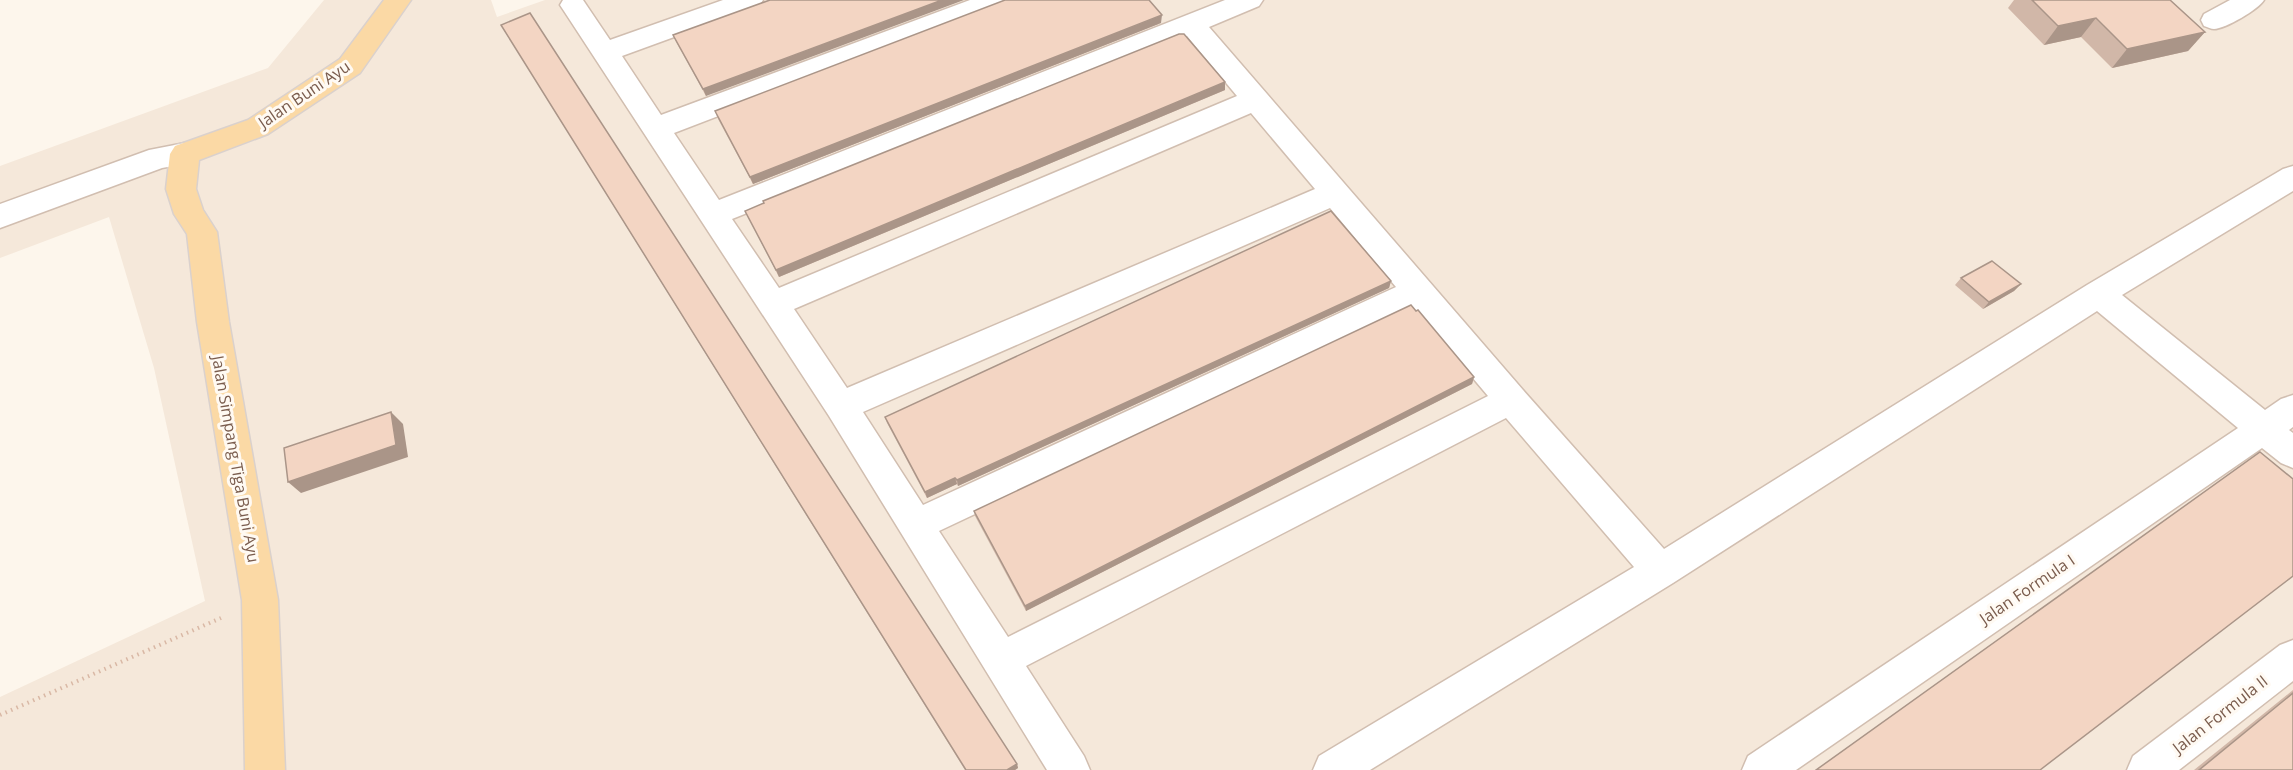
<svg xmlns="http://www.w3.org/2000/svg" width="2293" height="770" font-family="'Open Sans',sans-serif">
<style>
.residential{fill:#f5e8da}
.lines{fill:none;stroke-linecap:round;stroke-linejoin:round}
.minor-casing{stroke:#d1beb0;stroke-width:3}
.major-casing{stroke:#dad1cd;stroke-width:3}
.path{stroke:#d9b8a5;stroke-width:4;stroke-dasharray:1.5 4.5;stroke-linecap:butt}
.minor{fill:#fff;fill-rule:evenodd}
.major{fill:#fbd9a5;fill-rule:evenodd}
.wall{fill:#d1b7a8}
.shaded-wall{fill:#aa9588}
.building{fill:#f3d5c3;stroke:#aa9588;stroke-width:1.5}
.labels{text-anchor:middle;stroke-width:6;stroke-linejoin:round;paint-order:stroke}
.street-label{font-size:16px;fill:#7a5c4d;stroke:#fffaf3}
</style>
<rect width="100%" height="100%" fill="#fdf6ec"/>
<path class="residential" d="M324,0H491L497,17L545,0H2293V770H0V697L205,601L154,368L109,217L0,258V166L268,68Z"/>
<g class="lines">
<defs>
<g id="minor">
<path d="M563,0H583L610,40L723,0H763L759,6L622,56L661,115L970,0H1009L1005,6L674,133L719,200L1225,0H1263L1259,6L1209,27L1523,390L1664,549L2087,285L2283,169L2293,166V191L2122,295L2265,410L2281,399L2293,395V427L2289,430L2293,433V468L2281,463L2262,448L1796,770H1742L1748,756L2238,428L2097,311L1673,583L1370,770H1313L1319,756L1634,567L1506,418L1026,666L1084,756L1090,770H1047L829,416L564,11L560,5ZM1187,36L1237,96L779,288L732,219ZM1251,113L1315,189L847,388L794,309ZM1330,208L1396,287L923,505L863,412ZM1413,307L1488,396L1008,637L939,531Z"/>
<path d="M2230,0H2264C2259,9 2225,29 2214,29C2211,29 2208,27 2204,26L2201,20L2204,14Z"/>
<path d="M185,143L195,146L200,154L195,162L162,168L0,228V204L149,150Z"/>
<path d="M2293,640V681L2179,770H2127L2133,756L2280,645Z"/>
</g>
<path id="major" d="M384,0H411L360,73L268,134L199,160L196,189L203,210L217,232L229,322L278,600L285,770H245L242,600L197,322L187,234L174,214L166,189L170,154L175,146L248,120L340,59Z"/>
</defs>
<use href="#minor" class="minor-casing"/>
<use href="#major" class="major-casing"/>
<path class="path" d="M0,715L221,618"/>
<use href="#minor" class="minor"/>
<use href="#major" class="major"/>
</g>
<g class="wall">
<path d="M770,0L706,96L676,42L673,35Z"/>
<path d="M2014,0H2170L2205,32L2188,51L2112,68L2081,37L2044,45L2008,8Z"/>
<path d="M1161,23L753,184L718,119L715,111Z"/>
<path d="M501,25L1017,764L1018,768L1015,770H965Z"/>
<path d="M1225,82V90L779,277L745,211Z"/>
<path d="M1961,278L2021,284L2014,291L1983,309L1955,285Z"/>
<path d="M1391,281L1389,288L958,486L957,484L927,498L887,423L885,417Z"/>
<path d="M1474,377L1472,384L1026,611L975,516L974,511Z"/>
<path d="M2293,690V770H2194Z"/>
</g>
<g class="shaded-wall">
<path d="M942,0H964L706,96L703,89Z"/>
<path d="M1162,15L1161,23L753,184L750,177Z"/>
<path d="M2096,18L2081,37L2044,45L2058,26Z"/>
<path d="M2205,32L2188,51L2112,68L2127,49Z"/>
<path d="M1225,82V90L779,277L776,270Z"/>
<path d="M1391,281L1389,288L958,486L957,480Z"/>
<path d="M2021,284L2014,291L1983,309L1989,302Z"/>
<path d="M1474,377L1472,384L1026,611L1025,606Z"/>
<path d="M391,412L403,424L408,457L301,493L288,482Z"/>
<path d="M955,478L957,484L927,498L925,492Z"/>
<path d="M1017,764L1018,768L1015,770H1007Z"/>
</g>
<g class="building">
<path d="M770,0H942L703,89L673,35Z"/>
<path d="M1005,0H1149L1162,15L750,177L715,111Z"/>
<path d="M2032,0H2170L2205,32L2127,49L2096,18L2058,26Z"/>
<path d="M530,13L1017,764L1007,770H966L501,25Z"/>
<path d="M1179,34H1184L1225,82L776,270L745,211L764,203L763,201Z"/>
<path d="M1331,211L1391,281L957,480L955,478L925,492L885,417Z"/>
<path d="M1992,261L2021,284L1989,302L1961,278Z"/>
<path d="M1411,305L1416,311L1418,310L1474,377L1025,606L974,511Z"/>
<path d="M391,412L396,445L288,482L284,448Z"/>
<path d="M2260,452L2293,479V576L2040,770H1816Z"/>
<path d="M2293,693V770H2199Z"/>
</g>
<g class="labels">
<g class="street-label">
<text transform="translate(304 94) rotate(-34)" y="6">Jalan Buni Ayu</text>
<text transform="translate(236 459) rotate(80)" y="6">Jalan Simpang Tiga Buni Ayu</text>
<text transform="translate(2027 589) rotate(-34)" y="6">Jalan Formula I</text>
<text transform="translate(2220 714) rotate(-38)" y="6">Jalan Formula II</text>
</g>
</g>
</svg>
